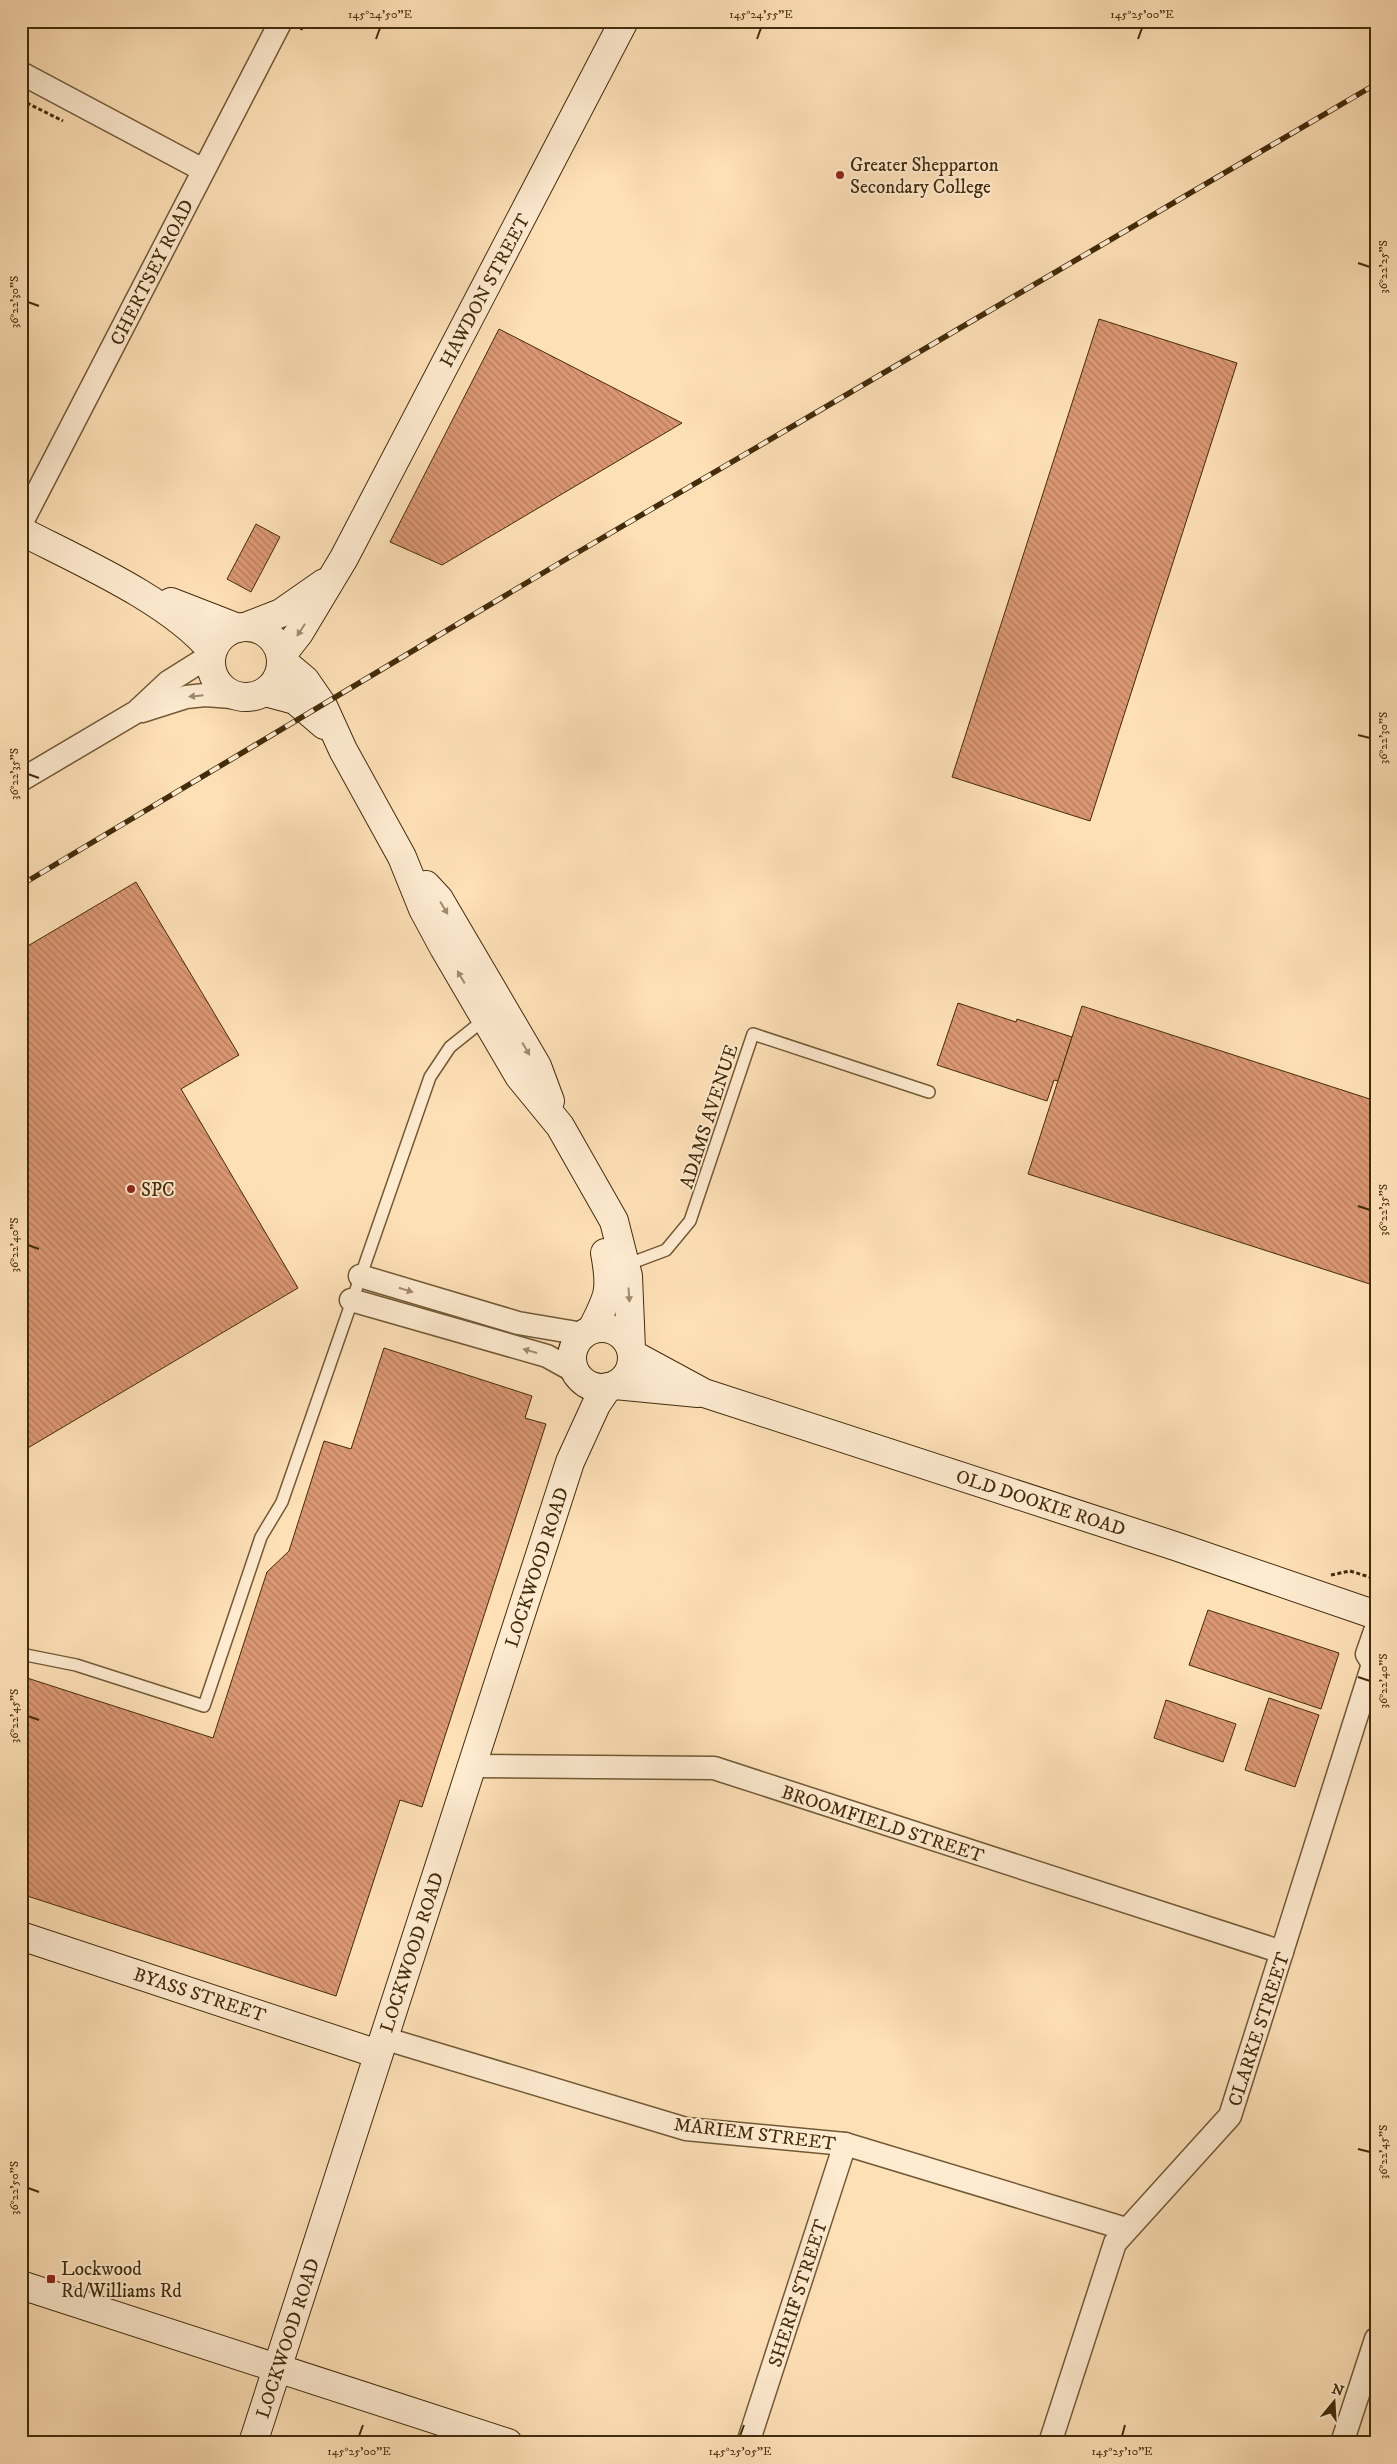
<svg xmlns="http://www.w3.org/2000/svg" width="1397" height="2464" font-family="'IM FELL DW Pica',serif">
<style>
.building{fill:url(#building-back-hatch);stroke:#432c0a}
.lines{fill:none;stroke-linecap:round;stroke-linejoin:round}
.lane-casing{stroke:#725935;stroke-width:14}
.street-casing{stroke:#725935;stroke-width:25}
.secondary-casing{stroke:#432c0a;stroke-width:30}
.path{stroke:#432c0a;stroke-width:3;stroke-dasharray:4 2.5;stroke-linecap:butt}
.lane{stroke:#feebd0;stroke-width:11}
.street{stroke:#feebd0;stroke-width:22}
.secondary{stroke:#feebd0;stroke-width:28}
.rail-casing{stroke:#432c0a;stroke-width:5.5}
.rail{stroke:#feebd0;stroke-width:4;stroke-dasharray:11;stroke-linecap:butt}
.oneway{fill:#a08c6d}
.ticks{fill:none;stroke:#432c0a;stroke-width:2}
.poi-dot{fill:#8f2418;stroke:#feebd0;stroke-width:2}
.labels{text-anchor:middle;stroke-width:4;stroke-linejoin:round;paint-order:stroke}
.poi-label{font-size:19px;fill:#432c0a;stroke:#feebd0;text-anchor:start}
.street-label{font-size:19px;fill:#432c0a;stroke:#feebd0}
.neatline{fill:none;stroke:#432c0a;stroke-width:2}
.ticks-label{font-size:12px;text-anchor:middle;fill:#432c0a}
</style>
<defs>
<pattern id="building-back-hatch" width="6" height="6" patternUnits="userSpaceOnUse" patternTransform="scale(1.25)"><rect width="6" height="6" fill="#db9773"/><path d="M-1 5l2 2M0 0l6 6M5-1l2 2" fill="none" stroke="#b37b5d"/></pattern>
</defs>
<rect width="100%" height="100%" fill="#fee0b7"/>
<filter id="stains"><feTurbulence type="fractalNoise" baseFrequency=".004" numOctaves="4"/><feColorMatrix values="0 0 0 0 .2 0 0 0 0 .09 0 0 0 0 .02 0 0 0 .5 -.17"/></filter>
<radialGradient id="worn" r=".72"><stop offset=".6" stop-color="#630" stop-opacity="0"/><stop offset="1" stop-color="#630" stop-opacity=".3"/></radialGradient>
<g class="building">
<path d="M1099,319L1237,363L1090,821L952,777Z"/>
<path d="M499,329L682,423L442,565L390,542Z"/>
<path d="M256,524L280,537L251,592L227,579Z"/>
<path d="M136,882L239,1055L181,1089L298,1288L21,1452V950Z"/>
<path d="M958,1003L1016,1022L1017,1019L1072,1037L1058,1081L1054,1080L1047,1101L937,1065Z"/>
<path d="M1082,1006L1376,1101V1286L1028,1174Z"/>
<path d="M384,1348L532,1396L525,1418L546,1424L422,1807L400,1800L336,1996L21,1894V1676L213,1738L267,1572L289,1551L324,1441L351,1449Z"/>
<path d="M1208,1610L1339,1653L1321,1709L1189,1665Z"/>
<path d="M1269,1698L1319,1715L1295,1787L1245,1770Z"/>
<path d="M1166,1700L1236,1724L1223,1762L1154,1738Z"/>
</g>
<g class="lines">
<defs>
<g id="lane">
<path d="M625,1261L634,1262L666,1250L690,1221L753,1034L929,1092"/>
<path d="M21,1654L76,1665L204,1706L261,1537L282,1502L430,1077L450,1047L485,1019"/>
</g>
<g id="street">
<path d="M21,73L203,170"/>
<path d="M21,524L281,21"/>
<path d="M142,711L186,697L205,695L245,698"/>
<path d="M21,780L136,712L168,682L211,655"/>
<path d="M360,1276L518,1323L583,1334"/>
<path d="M351,1300L547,1356L574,1371"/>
<path d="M1373,1664L1367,1654L1376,1628"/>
<path d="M472,1766L714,1768L1282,1952"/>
<path d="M383,2038L686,2129L845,2144L1126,2229"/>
<path d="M748,2443L845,2144"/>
<path d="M1050,2443L1115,2243L1230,2116L1373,1664L1376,1663"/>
<path d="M1342,2443L1376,2339"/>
</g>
<g id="secondary">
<path d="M21,531C79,561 171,601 212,651"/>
<path d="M171,602L238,628"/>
<circle cx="246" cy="662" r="35"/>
<path d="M245,627L281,613L324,583"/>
<path d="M281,656L299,633L344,558L624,21"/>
<path d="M281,660L305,680L323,706L343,750L402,857L423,909L444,948L519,1076L560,1126L614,1221L628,1276L631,1349"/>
<path d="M265,692L295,700L324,725"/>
<path d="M426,885L439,899L537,1066L550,1101"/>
<circle cx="602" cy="1358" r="30"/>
<path d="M592,1329C609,1296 612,1290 605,1253"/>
<path d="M632,1354L704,1393L1175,1546L1376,1615"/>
<path d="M615,1385L698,1393"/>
<path d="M21,1936L378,2054"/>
<path d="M21,2285L508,2443"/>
<path d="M253,2443L570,1462L596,1405L608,1387"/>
</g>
</defs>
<use href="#lane" class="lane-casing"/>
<use href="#street" class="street-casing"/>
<use href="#secondary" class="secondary-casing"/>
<g class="path">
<path d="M301,30L305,21"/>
<path d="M21,100L63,121"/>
<path d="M1331,1575L1350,1571L1376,1579"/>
</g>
<use href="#lane" class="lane"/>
<use href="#street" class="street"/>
<use href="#secondary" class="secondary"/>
<defs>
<path id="rail" d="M21,885L563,561L1376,84"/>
</defs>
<use href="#rail" class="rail-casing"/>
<use href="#rail" class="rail"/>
</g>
<defs><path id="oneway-solid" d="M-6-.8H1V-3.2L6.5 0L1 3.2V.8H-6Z" transform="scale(1.25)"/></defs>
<g class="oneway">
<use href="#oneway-solid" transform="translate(301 630) rotate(123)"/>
<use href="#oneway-solid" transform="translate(196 696) rotate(174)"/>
<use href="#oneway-solid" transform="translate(444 908) rotate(59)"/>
<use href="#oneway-solid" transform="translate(461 977) rotate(-120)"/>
<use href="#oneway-solid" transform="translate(526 1049) rotate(60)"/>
<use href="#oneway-solid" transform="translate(406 1290) rotate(17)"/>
<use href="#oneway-solid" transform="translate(629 1295) rotate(86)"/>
<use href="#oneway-solid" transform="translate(530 1351) rotate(-164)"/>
</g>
<path class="ticks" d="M376,39L380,28M757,39L761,28M1138,39L1142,28M1358,263L1370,267M28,302L39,306M1358,735L1370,738M28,774L39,778M1358,1206L1370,1210M28,1245L39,1249M1358,1677L1370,1681M28,1716L39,1720M1358,2149L1370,2152M28,2188L39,2192M359,2436L363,2425M740,2436L744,2425M1122,2436L1125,2425"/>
<g class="poi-dot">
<circle cx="840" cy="175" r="5"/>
<circle cx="131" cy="1189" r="5"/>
<rect x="46" y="2274" width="10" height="10" rx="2.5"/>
</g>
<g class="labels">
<g class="poi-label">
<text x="850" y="171">Greater Shepparton<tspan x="850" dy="22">Secondary College</tspan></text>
<text x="141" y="1196">SPC</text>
<text x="61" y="2275">Lockwood<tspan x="61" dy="22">Rd/Williams Rd</tspan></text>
</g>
<g class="street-label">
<text transform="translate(151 272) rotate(-63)" y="7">CHERTSEY ROAD</text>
<text transform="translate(484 290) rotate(-62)" y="7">HAWDON STREET</text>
<text transform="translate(708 1116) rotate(-72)" y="7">ADAMS AVENUE</text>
<text transform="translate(1041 1502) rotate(18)" y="7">OLD DOOKIE ROAD</text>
<text transform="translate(536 1567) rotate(-72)" y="7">LOCKWOOD ROAD</text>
<text transform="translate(883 1823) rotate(18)" y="7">BROOMFIELD STREET</text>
<text transform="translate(411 1952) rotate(-72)" y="7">LOCKWOOD ROAD</text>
<text transform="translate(200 1994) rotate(18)" y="7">BYASS STREET</text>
<text transform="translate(1258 2029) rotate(-72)" y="7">CLARKE STREET</text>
<text transform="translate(755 2133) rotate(7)" y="7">MARIEM STREET</text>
<text transform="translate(797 2293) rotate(-72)" y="7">SHERIF STREET</text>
<text transform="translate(287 2338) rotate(-72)" y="7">LOCKWOOD ROAD</text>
</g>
</g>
<rect width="1397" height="2464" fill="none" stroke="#fee0b7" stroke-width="55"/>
<g transform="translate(1334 2402) rotate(18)" stroke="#feebd0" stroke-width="4" paint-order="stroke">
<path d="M0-4L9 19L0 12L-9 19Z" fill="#432c0a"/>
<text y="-8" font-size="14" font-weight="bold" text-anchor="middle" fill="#432c0a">N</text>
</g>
<rect x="28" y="28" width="1342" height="2408" class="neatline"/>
<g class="ticks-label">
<text x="380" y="18">145°24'50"E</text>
<text x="761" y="18">145°24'55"E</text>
<text x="1142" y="18">145°25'00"E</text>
<text transform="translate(1383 267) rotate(-90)" y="4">36°22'25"S</text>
<text transform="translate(14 302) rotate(-90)" y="4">36°22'30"S</text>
<text transform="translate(1383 738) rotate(-90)" y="4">36°22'30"S</text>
<text transform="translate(14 774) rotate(-90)" y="4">36°22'35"S</text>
<text transform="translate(1383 1210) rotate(-90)" y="4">36°22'35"S</text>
<text transform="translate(14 1245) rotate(-90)" y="4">36°22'40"S</text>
<text transform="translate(1383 1681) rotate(-90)" y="4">36°22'40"S</text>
<text transform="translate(14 1716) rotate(-90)" y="4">36°22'45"S</text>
<text transform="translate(1383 2152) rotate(-90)" y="4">36°22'45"S</text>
<text transform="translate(14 2188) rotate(-90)" y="4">36°22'50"S</text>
<text x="359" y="2455">145°25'00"E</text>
<text x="740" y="2455">145°25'05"E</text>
<text x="1122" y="2455">145°25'10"E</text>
</g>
<rect width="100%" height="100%" filter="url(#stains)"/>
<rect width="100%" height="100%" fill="url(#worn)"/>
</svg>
